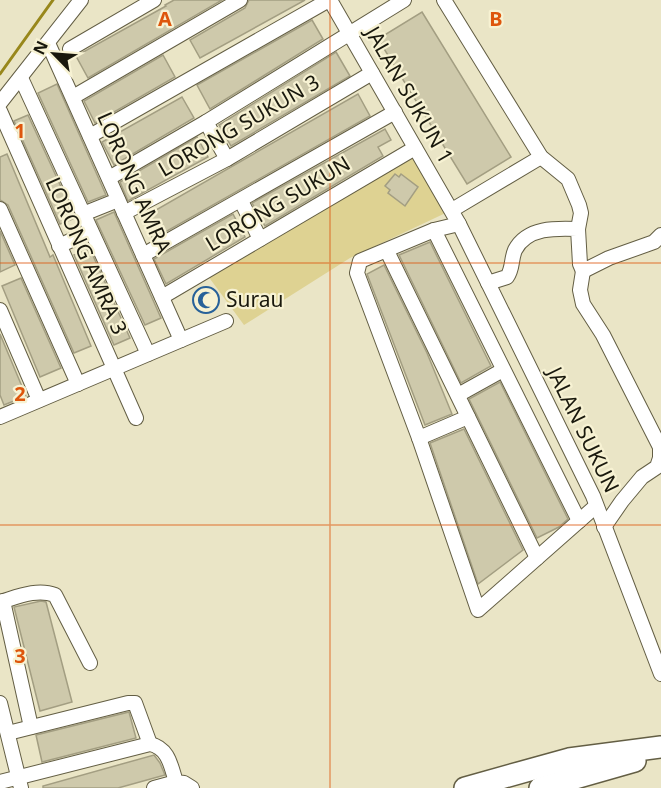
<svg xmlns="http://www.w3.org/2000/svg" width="661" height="788" font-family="'Noto Sans',sans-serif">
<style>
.green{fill:#ded292}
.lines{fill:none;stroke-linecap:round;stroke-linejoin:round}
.stream{stroke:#98871b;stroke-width:3}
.building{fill:#cec9ab;stroke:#a39e82;stroke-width:1.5}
.minor-casing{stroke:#635e44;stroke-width:16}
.highway-casing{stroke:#635e44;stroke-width:24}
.minor{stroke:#fff;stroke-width:14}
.highway{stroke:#fff;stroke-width:21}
.grid{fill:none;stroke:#de560c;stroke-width:1.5;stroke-opacity:0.55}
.labels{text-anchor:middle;stroke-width:4.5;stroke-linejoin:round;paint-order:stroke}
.street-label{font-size:21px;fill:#19180d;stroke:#f7f2d3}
.poi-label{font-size:21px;fill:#19180d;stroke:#f7f2d3;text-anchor:start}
.grid-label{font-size:20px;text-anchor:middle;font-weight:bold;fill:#de560c;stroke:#f7f2d3;stroke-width:4.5;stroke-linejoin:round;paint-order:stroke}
</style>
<rect width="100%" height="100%" fill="#eae5c6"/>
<path class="green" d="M415,148L452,210L350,258L244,325L205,272Z"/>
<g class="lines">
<path class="stream" d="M0,74L53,0"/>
</g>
<g class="building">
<path d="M174,0H222L88,78L76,56L166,6L165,5Z"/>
<path d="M249,0H305L200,58L190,40L245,8Z"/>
<path d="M422,12L511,157L467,184L378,39Z"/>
<path d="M312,20L323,39L210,109L197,85Z"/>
<path d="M336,52L350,76L231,146L219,125Z"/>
<path d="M163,55L175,77L95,123L84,101Z"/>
<path d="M57,84L106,195L88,202L38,93Z"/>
<path d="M358,94L370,116L153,239L142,218Z"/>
<path d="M182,97L194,118L114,165L102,142Z"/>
<path d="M28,115L74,215L75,218L60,224L14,121Z"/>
<path d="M385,129L391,140L378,147L383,156L265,226L252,203Z"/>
<path d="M197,137L208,157L128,201L120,182Z"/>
<path d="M7,154L50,257L53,255L91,346L74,353L8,205L0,200V157Z"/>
<path d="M395,174L399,177L401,174L418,187L405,206L388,193L390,190L385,186Z"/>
<path d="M114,212L161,318L145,325L96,220Z"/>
<path d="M233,214L245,237L166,284L154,259Z"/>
<path d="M0,231L15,265L0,272Z"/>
<path d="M430,242L491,366L461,383L399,255Z"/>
<path d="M90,249L130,338L114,345L74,255Z"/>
<path d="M384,265L427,353L452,414L425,425L367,274Z"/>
<path d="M21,278L61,368L40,377L2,286Z"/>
<path d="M197,295L215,296L214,309L200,310L197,304Z"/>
<path d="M0,334L26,396L4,405L0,395Z"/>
<path d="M500,382L568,519L559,527L537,538L469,399Z"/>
<path d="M464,429L523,550L478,584L430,443Z"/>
<path d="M41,601L46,602L72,702L40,711L14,607Z"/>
<path d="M129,712L136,738L42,762L36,735Z"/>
<path d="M154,755L160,763L165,775L118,788H43V786Z"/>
</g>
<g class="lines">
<defs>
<g id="minor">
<path d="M330,0L459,224L593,496L661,674"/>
<path d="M444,0L541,157L568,179L579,205L581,213L578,229"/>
<path d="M48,43L181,340"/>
<path d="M70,49L154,0"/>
<path d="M21,78L148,354"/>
<path d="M73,97L240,0"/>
<path d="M0,103L81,0"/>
<path d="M0,111L136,418"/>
<path d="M206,122L227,159"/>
<path d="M90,136L329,0"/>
<path d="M109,178L206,122L404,0"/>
<path d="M241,201L260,239"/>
<path d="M0,209L78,384"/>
<path d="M452,210L541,157"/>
<path d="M124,213L227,159L372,73"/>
<path d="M83,214L118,200"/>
<path d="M459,224L434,230L360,261L357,273L419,438L478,610L596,506"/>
<path d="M434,230L579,521"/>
<path d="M59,246L91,231"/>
<path d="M387,251L537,558"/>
<path d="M143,255L395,112"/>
<path d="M583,271L580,290L583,304L603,335L660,447V458L657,467L642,477L622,501L604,527"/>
<path d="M488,283L507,277C513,269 511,259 515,250C527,227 556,228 578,229L580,264L583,271L609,258L654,242L661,235"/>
<path d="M162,297L415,148"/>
<path d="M0,310L39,400"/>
<path d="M458,395L503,370"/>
<path d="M0,417L226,321"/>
<path d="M419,438L468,417"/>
<path d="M3,601L31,727"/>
<path d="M0,602C17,597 37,588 55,595L90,663"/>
<path d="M0,703L21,788"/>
<path d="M8,733L128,703H135L150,744"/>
<path d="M0,782L150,744C169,748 171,767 176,782L184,783L192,788"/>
<path d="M154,788L176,782"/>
</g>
<g id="highway">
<path d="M465,788L569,759L661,747"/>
<path d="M540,788L635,761"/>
</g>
</defs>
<use href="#minor" class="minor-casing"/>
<use href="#highway" class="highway-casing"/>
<use href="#minor" class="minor"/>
<use href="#highway" class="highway"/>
</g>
<path class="grid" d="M330,0V788M0,263H661M0,525H661"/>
<defs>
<symbol id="mosque-ring" viewBox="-11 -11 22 22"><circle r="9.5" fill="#f7f2d3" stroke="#276199" stroke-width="1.5"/><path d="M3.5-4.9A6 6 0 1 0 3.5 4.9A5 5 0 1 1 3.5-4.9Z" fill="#276199"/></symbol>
</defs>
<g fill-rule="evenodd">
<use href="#mosque-ring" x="191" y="285" width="30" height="30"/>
</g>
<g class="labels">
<g class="street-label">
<text transform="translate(409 95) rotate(60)" y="7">JALAN SUKUN 1</text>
<text transform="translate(239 126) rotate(-30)" y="7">LORONG SUKUN 3</text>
<text transform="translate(134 183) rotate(66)" y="7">LORONG AMRA</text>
<text transform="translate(278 204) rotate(-31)" y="7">LORONG SUKUN</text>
<text transform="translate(86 256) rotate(66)" y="7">LORONG AMRA 3</text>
<text transform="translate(583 430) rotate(64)" y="7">JALAN SUKUN</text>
</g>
<g class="poi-label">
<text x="226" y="307">Surau</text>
</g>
</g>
<g class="grid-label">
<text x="165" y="26">A</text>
<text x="496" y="26">B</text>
<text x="20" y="138">1</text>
<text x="20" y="401">2</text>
<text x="20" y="663">3</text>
</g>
<g transform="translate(54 54) rotate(295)" stroke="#f7f2d3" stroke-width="4.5" paint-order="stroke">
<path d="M0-4.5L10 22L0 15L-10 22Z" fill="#19180d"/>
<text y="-9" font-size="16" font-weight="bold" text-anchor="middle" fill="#19180d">N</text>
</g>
</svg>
